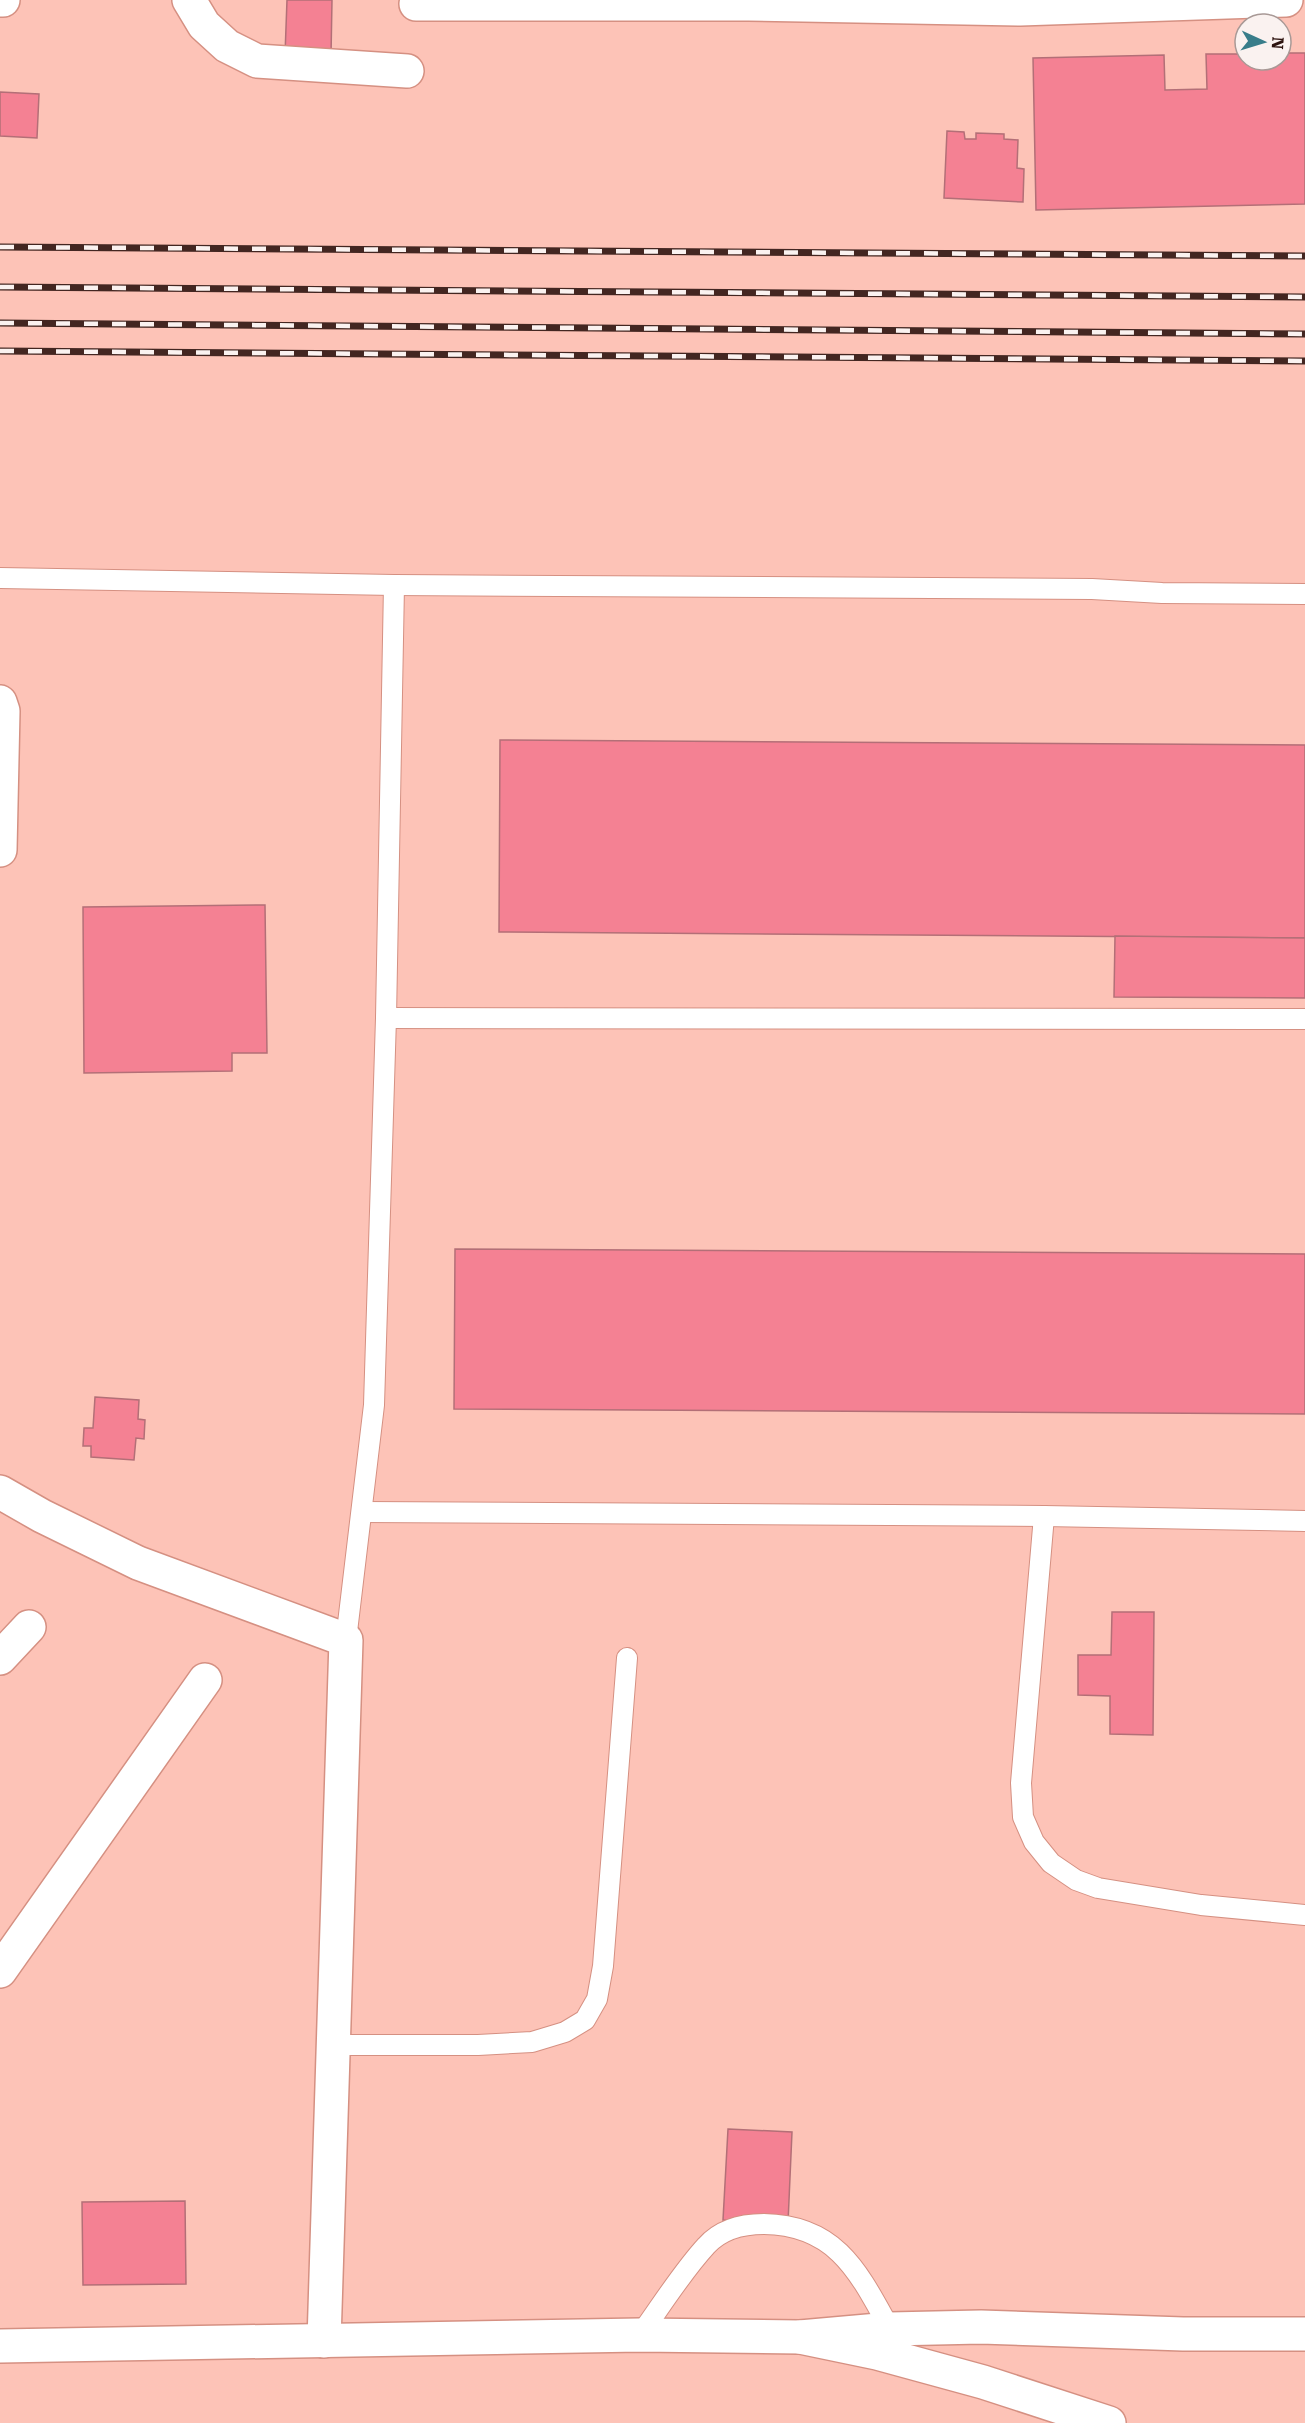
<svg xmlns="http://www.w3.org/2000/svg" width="1305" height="2423" font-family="'Roboto Serif',serif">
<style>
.building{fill:#f48193;stroke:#b36f77;stroke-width:1.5}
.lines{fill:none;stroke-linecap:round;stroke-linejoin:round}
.lane-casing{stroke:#d59082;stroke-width:22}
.street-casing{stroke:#d59082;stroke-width:36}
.secondary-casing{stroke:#d59082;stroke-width:36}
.highway-casing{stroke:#d59082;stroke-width:36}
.lane{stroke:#fff;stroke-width:20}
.street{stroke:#fff;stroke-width:33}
.secondary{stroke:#fff;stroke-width:33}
.highway{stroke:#fff;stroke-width:33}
.rail-casing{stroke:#432621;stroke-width:7}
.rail{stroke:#faf2f0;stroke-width:4.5;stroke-dasharray:14;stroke-linecap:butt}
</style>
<rect width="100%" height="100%" fill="#fdc3b7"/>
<g class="building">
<path d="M287,0H332L331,56L285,55Z"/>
<path d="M1281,53H1305V204L1036,210L1033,58L1164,55L1165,90L1207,89L1206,54H1245V60H1281Z"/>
<path d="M0,92L39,94L37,138L0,136Z"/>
<path d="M947,131L964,132L965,139H976V133L1004,134V139L1018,140L1017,168L1024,169L1023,202L944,198Z"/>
<path d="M500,740L1305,745V938L499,932Z"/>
<path d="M265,905L267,1053H232V1071L84,1073L83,907Z"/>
<path d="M1115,936L1305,938V998L1114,997Z"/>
<path d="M455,1249L1305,1254V1414L454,1409Z"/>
<path d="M95,1397L139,1400L138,1419L145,1420L144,1439L136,1438L134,1460L91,1457V1446H83L84,1428H93Z"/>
<path d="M1112,1612H1154L1153,1735L1110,1734V1696L1078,1695V1655H1111Z"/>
<path d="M728,2129L792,2132L788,2223L723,2220Z"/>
<path d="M185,2201L186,2284L83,2285L82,2202Z"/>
</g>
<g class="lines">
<defs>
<g id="lane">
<path d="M0,578L394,585L1092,589L1162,593L1305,594"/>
<path d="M386,1018L1305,1019"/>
<path d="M362,1512L1044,1516L1305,1521"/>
<path d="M1044,1516L1021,1783L1023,1817L1034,1842L1051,1863L1076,1880L1098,1888L1201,1905L1305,1915"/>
<path d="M346,1640L374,1405L386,1018L394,585"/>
<path d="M333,2045H478L532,2042L565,2032L585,2020L597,1999L603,1966L627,1658"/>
<path d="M640,2335C661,2306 682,2272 706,2246C721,2229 743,2224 764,2224C837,2225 859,2273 890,2329"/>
</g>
<g id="street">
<path d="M0,0H3"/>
<path d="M189,0L204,25L227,46L257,61L407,71"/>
<path d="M416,4H748L1020,9L1286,0"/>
<path d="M0,702L3,711L0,850"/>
<path d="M0,1492L42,1516L138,1563L346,1640L324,2341"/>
<path d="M0,1658L29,1627"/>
<path d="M0,1971L205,1680"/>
</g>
<path id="secondary" d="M0,2346L640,2335L800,2337L890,2329L981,2327L1183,2334H1305"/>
<path id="highway" d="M800,2337L877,2353L983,2382L1109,2423"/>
</defs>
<use href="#lane" class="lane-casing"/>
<use href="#street" class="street-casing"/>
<use href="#secondary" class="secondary-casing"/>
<use href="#highway" class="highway-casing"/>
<use href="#lane" class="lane"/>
<use href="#street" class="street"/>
<use href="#secondary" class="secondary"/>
<use href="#highway" class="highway"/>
<defs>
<g id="rail">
<path d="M0,247L1305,256"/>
<path d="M0,287L1305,297"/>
<path d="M0,323L1305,334"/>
<path d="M0,351L1305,361"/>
</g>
</defs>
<use href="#rail" class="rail-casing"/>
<use href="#rail" class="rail"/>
</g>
<g transform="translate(1263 42) rotate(94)"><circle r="28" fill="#faf2f0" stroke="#a89996" stroke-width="1.5"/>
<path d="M0-4.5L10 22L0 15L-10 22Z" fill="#387d8a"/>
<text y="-9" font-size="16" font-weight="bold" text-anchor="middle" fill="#2d130f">N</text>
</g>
</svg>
